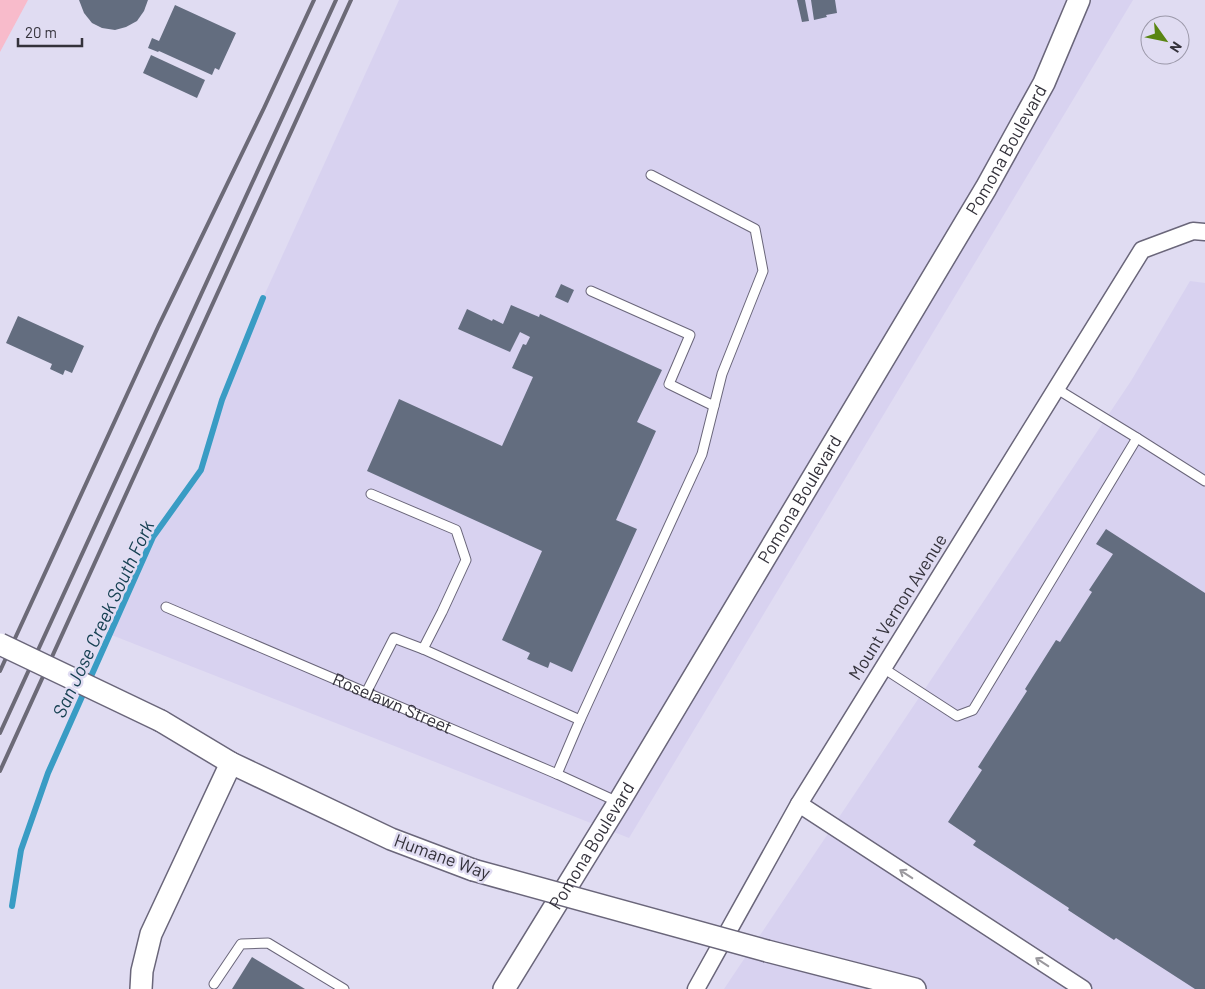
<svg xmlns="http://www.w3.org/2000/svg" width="1205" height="989" font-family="Barlow,sans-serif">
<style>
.built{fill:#d8d2f0}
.green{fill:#f8bbcb}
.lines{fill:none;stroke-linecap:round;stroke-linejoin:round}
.stream{stroke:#399cc4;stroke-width:6}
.building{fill:#636d7f}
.service-casing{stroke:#6a667a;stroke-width:11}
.minor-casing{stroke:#6a667a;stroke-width:19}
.tertiary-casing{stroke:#6a667a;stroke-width:24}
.service{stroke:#fff;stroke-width:9}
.minor{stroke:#fff;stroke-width:16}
.tertiary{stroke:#fff;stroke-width:21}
.rail{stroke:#6c6a77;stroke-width:4}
.tertiary-bridge-casing{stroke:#6a667a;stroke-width:24;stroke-linecap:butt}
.tertiary-bridge{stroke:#fff;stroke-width:21}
.oneway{stroke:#9a989d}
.labels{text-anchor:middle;stroke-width:5;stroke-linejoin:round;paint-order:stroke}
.street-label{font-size:18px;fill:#34323b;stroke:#e0dcf2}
.water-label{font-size:19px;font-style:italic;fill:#164052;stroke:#e0dcf2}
</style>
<rect width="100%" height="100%" fill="#e0dcf2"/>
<g class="built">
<path d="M399,0H1133L629,838L109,634L153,537L201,470L222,400L263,298Z"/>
<path d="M1190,281L1205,283V989H724L1131,381Z"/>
</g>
<path class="green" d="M0,0H28L0,52Z"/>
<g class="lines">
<path class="stream" d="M12,906L21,850L48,773L153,537L201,470L222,400L263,298"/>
</g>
<g class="building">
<path d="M79,0H148L144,11L137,21L126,27L115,30L102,28L92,23L84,13Z"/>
<path d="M797,0H805L809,21L802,22Z"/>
<path d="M811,0H835L837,13L826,15L827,17L814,20Z"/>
<path d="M175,5L236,33L219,70L215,68L212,75L159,51L158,52L148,48L152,38L159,41Z"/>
<path d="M151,55L205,80L197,98L143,73Z"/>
<path d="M561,284L574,290L568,303L555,297Z"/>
<path d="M511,305L539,317L540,314L662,370L637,422L656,431L616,520L637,529L572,672L550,662L548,668L527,659L530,653L502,640L542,551L367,471L399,399L502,446L533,377L512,368L523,344L526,345L530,337L520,332L510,352L458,329L467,309L492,321L493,319L503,324Z"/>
<path d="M18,316L84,346L72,373L65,370L63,375L50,369L52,364L6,343Z"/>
<path d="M1106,529L1205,593V989H1195L1116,938L1114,940L1068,910L1069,908L973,845L976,841L948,822L982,770L978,767L1027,691L1025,689L1056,640L1060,642L1092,592L1089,590L1113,554L1096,544Z"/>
<path d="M252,957L305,989H232Z"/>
</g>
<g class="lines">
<defs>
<g id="service">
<path d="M591,291L690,335L669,384L714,406"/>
<path d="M1057,389L1137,438L1205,481"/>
<path d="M371,494L456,530L466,560L442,612L423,649"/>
<path id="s1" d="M166,607L557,774L618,802"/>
<path d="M883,668L957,716L973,710L1137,438"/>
<path d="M366,693L394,638L423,649L580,720L557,774"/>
<path d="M580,720L702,454L722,374L763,271L755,229L651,175"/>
<path d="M214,984L241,944L268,943L344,989"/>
</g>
<g id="minor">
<path d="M799,804L1083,989"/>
<path d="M696,989L799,804L1142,250L1193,231L1205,232"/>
</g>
<g id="tertiary">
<path d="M161,721L231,763L391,839L473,870"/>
<path d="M767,951L915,989"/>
<path d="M141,989L142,971L151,934L231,763"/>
<path id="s2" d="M504,989L619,802L986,188L1044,83L1079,0"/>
</g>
</defs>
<use href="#service" class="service-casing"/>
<use href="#minor" class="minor-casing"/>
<use href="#tertiary" class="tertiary-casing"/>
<use href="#service" class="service"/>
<use href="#minor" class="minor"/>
<use href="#tertiary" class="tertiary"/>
<g class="rail">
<path d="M0,671L158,327L264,108L314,0"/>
<path d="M0,733L336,0"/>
<path d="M0,771L351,0"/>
</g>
<defs>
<g id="tertiary-bridge">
<path d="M0,644L161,721"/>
<path d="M473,870L767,951"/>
</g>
</defs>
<use href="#tertiary-bridge" class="tertiary-bridge-casing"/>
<use href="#tertiary-bridge" class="tertiary-bridge"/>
</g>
<defs><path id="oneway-shaft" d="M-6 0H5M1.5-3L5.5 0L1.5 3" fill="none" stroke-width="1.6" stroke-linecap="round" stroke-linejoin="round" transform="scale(1.25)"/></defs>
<g class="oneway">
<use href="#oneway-shaft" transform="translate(906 874) rotate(-147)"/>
<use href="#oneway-shaft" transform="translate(1042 962) rotate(-147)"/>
</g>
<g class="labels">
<g class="street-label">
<text dy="6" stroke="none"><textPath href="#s2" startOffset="978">Pomona Boulevard</textPath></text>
<text dy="6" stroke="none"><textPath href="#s2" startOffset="572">Pomona Boulevard</textPath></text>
<text transform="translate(898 607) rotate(-58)" y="6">Mount Vernon Avenue</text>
<text dy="6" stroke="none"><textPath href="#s1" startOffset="246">Roselawn Street</textPath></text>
<text dy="6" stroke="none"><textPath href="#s2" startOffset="168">Pomona Boulevard</textPath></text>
<text transform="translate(442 857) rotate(20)" y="6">Humane Way</text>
</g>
<g class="water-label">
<text transform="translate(103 619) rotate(-65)" y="7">San Jose Creek South Fork</text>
</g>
</g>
<g transform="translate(1165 40) rotate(123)"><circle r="24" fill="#e0dcf2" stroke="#9b98a9"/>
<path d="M0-4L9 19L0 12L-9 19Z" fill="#598513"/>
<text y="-8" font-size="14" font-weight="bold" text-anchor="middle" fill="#34323b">N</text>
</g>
<path d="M18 38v8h64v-8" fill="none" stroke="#34323b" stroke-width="2.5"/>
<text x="25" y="38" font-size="15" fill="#34323b" stroke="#e0dcf2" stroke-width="4" paint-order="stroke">20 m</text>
</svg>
